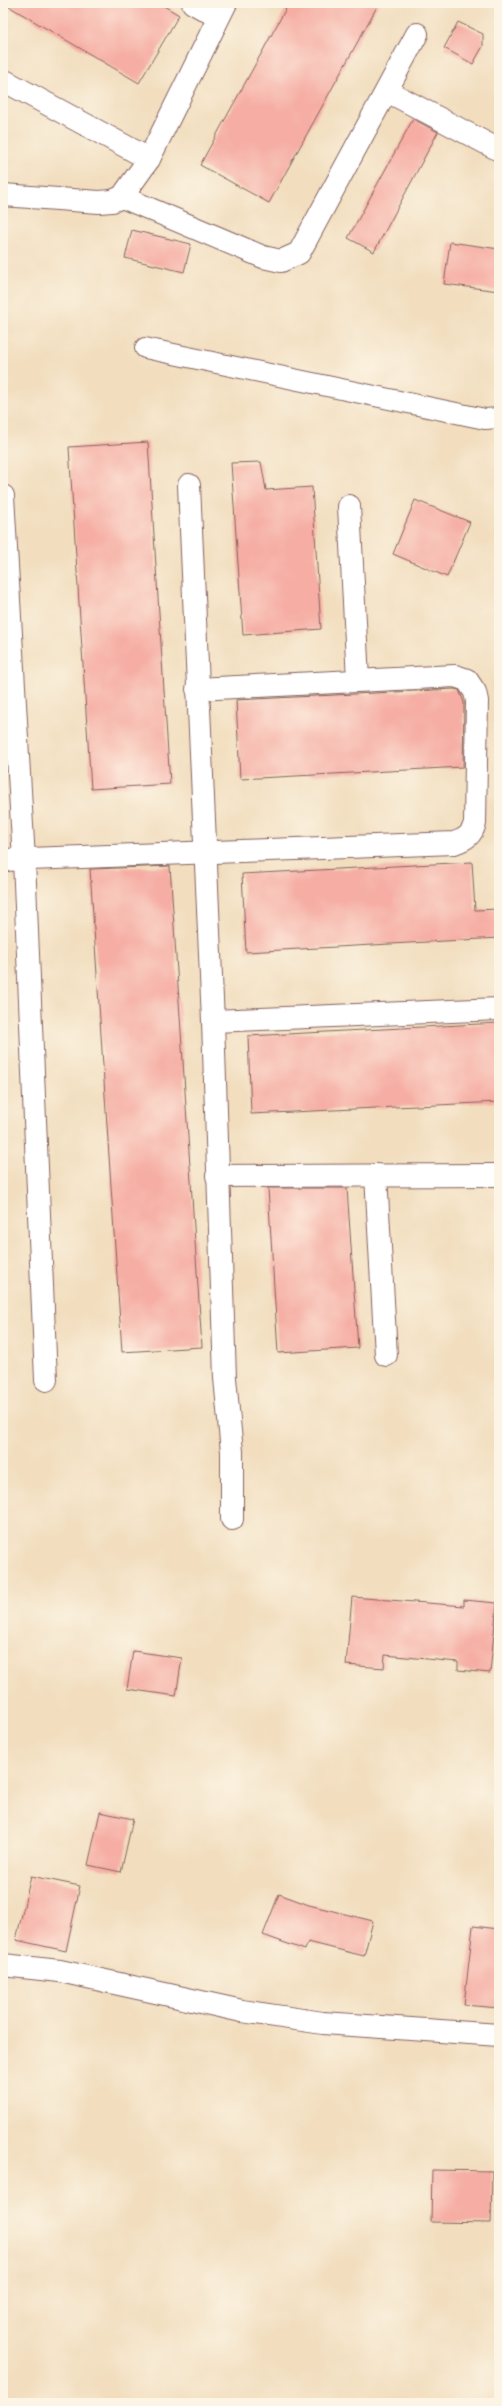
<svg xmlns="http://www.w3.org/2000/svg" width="502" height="2406" font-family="Vollkorn,serif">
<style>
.building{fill:#f6aea4}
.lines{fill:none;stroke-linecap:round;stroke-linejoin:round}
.lane-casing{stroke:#85625f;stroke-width:22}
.street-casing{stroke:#85625f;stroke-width:24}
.lane{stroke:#fff;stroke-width:20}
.street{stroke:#fff;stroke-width:22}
</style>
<rect width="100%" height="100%" fill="#fcf5e5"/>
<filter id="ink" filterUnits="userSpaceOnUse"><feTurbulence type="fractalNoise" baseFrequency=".025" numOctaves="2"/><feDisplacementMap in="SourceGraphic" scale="8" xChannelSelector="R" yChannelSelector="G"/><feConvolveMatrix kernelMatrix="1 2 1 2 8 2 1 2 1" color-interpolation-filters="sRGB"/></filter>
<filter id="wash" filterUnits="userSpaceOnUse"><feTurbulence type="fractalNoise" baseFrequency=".012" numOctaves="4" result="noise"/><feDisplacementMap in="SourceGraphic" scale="16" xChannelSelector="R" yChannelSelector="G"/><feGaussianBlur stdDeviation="0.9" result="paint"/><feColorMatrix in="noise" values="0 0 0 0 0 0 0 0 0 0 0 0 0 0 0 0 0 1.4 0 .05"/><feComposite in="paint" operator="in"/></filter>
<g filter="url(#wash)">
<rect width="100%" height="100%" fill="#f2debf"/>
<g id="blocks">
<g class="building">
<path d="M3,3H159L179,15L139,83Z"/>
<path d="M289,3H379L269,203L200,165Z"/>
<path d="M458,22L483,34V46L473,64L444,48Z"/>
<path d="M413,119L438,132L374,252L348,238Z"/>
<path d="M132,230L191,244L184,272L125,258Z"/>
<path d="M450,242L499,249V291L444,284Z"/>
<path d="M148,442L170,784L91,789L69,447Z"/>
<path d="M261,462L266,490L312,487L321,629L243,635L231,463Z"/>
<path d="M415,500L470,522L447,577L393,554Z"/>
<path d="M454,689L459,690L464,702L463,767L240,779L236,700Z"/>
<path d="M472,862L475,910L499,909V938L246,952L242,874Z"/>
<path d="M170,866L202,1347L122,1352L90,869Z"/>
<path d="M499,1023V1102L251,1114L248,1036Z"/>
<path d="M268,1188H347L358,1348L278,1353Z"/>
<path d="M352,1597L464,1606V1600L497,1603L490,1673L458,1670V1662L385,1655L384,1668L346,1665Z"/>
<path d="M133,1651L182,1658L176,1696L127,1689Z"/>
<path d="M100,1812L133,1819L121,1872L88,1865Z"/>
<path d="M31,1876L80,1886L66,1951L16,1940Z"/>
<path d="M279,1894L309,1905L373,1921L364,1956L308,1942L305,1950L263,1935Z"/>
<path d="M473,1926L499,1929V2008L464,2005Z"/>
<path d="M432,2170L492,2171L491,2223L431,2222Z"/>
</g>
</g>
</g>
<g filter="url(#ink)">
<use href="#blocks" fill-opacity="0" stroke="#85625f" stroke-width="1"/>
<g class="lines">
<defs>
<path id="lane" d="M145,348L485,419L499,418"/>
<g id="street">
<path d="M193,3L218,17"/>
<path d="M3,80L149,159"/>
<path d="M387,91L499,150"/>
<path d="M3,195L99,202L112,201L122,197L149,159L226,3"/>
<path d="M122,197L263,257L281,261L299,253L417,34"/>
<path d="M189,485L213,1021L225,1378L232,1452V1519"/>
<path d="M3,496L24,860L46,1380"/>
<path d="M349,506L358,680"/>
<path d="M3,860L454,843C466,839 472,835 475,823L477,701L475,692L467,680L455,676L197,689"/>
<path d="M213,1021L499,1009"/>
<path d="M376,1175L386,1355"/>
<path d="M217,1176L499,1175"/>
<path d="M3,1965L60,1971L242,2011L323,2023L499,2035"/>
</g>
</defs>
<use href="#lane" class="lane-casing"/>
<use href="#street" class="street-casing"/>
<use href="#lane" class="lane"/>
<use href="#street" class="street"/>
</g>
</g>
<rect width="502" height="2406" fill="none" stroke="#fcf5e5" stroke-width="16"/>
</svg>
